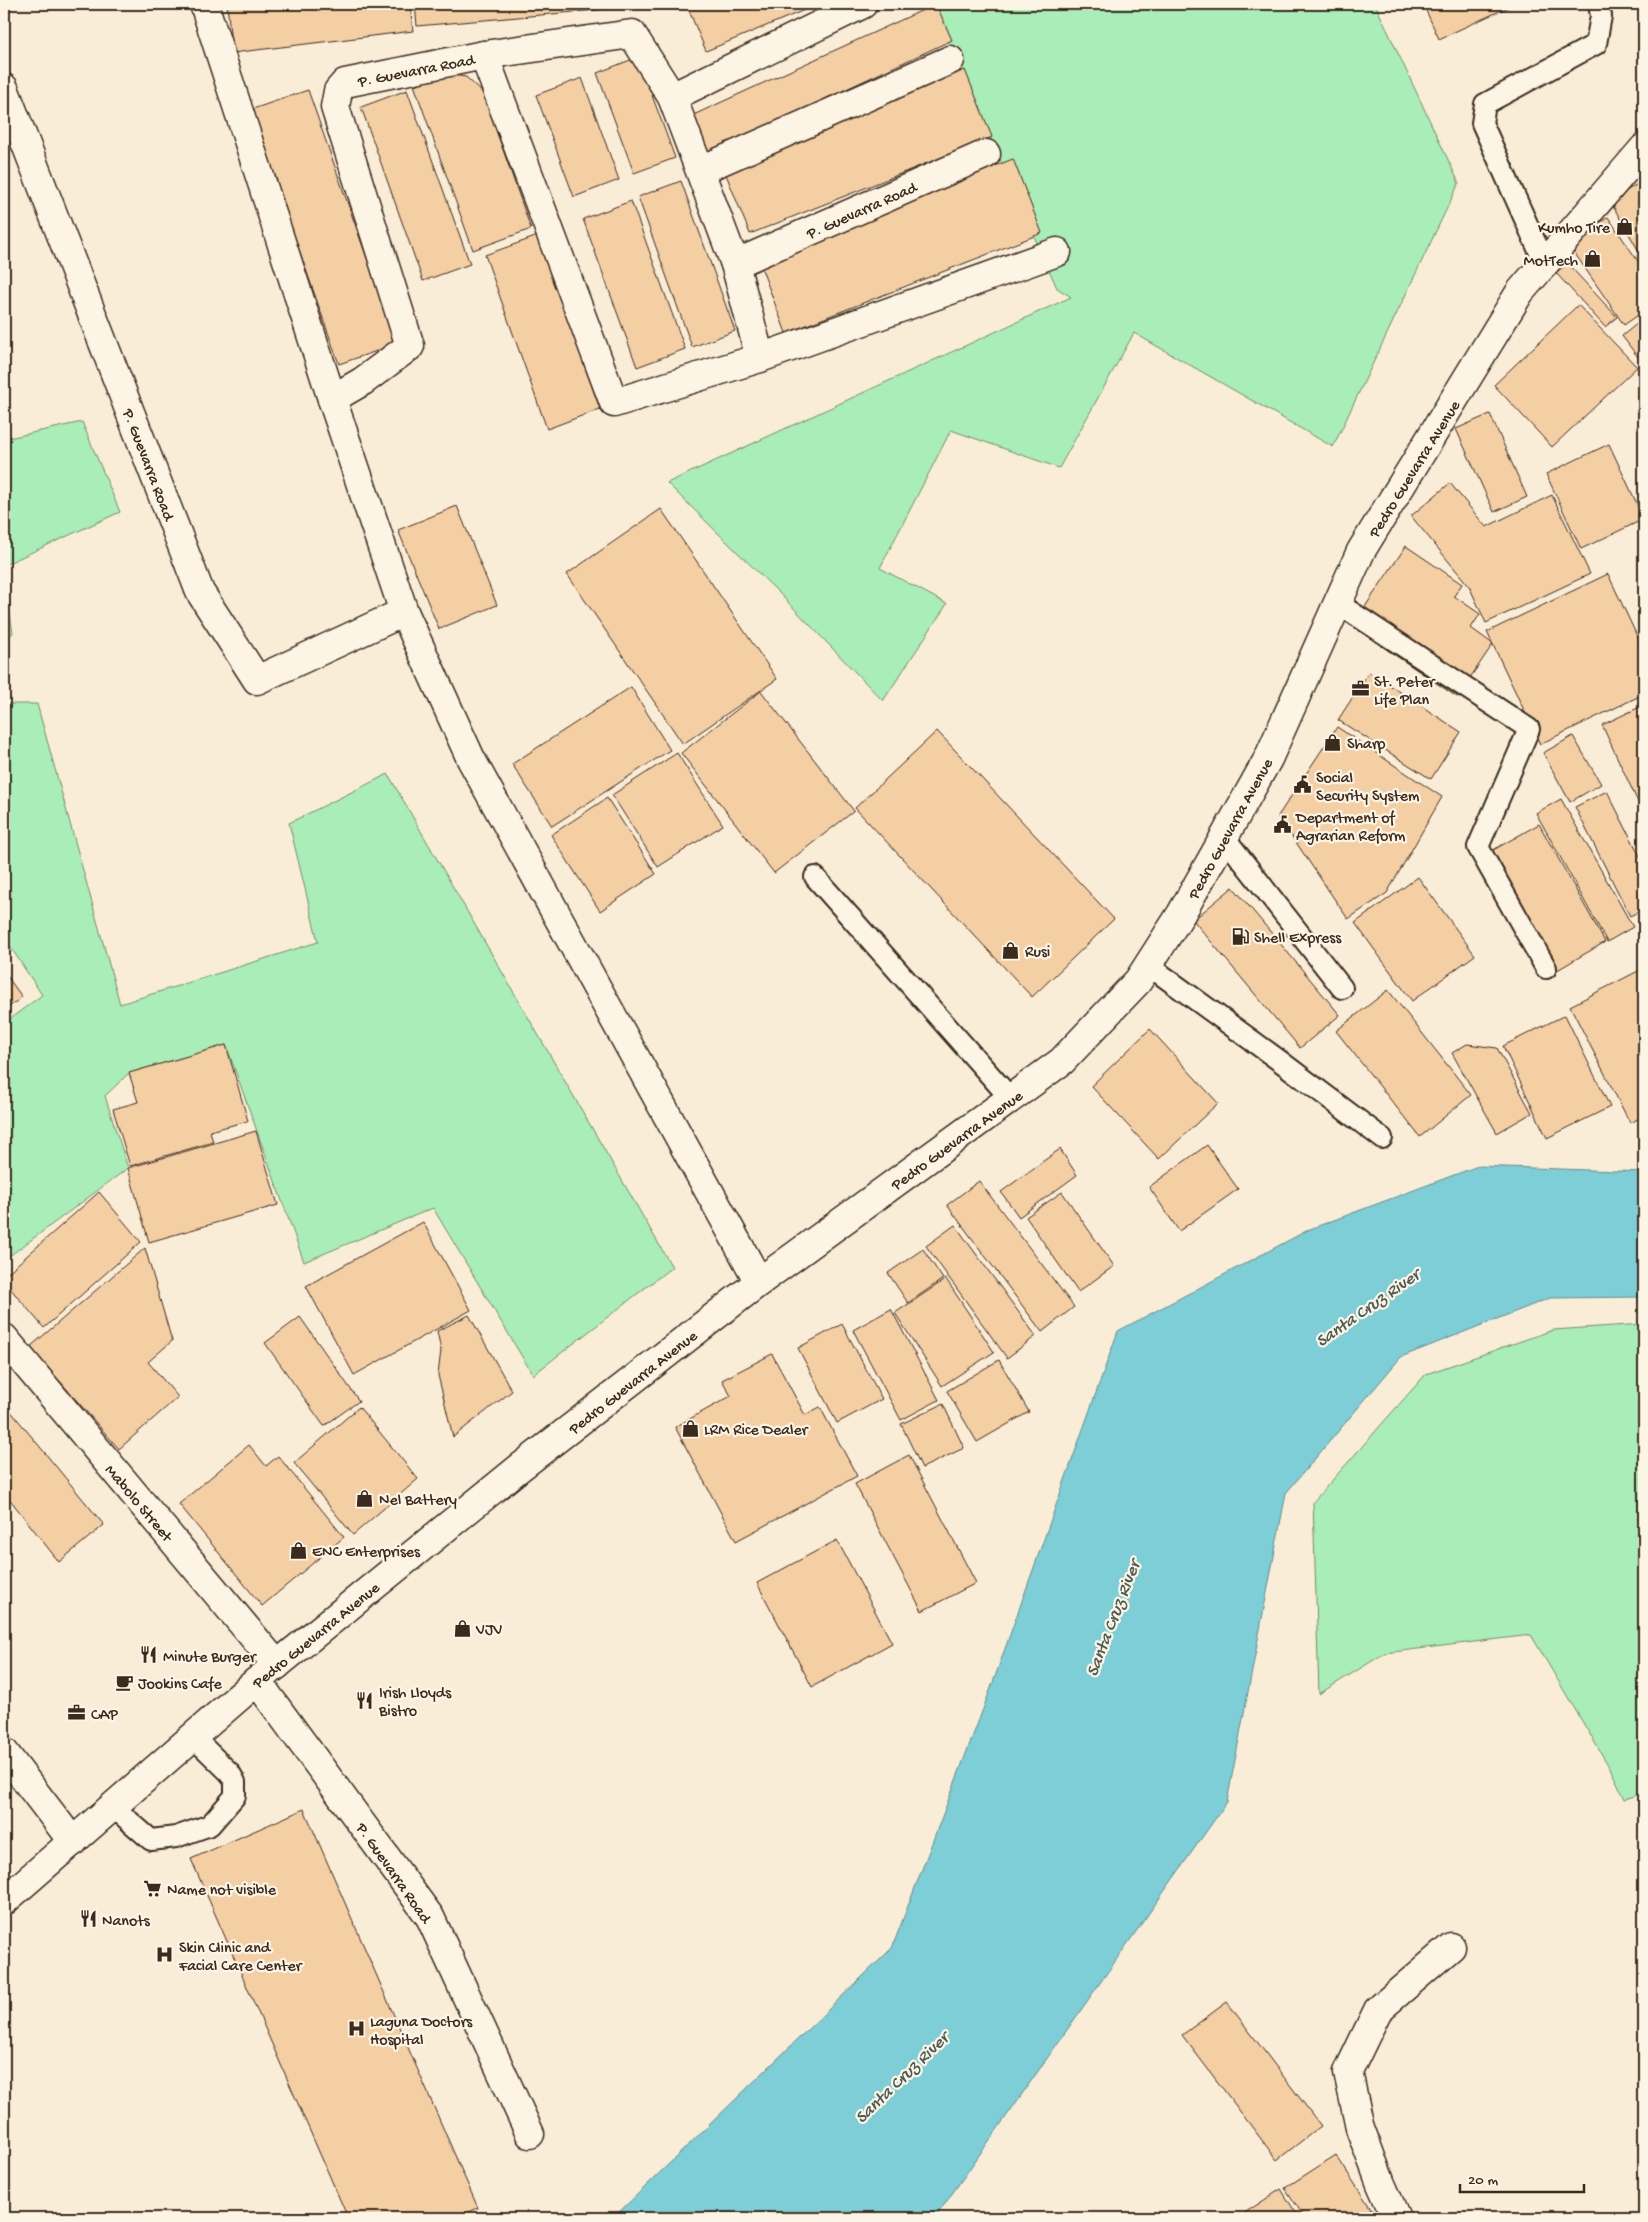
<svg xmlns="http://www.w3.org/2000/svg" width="1648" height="2222" font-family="'Gochi Hand',sans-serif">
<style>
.green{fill:#a9edb8;stroke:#728c6b}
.water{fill:#7dced6;stroke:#638c8c}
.building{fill:#f4cfa4;stroke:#3b2a1e}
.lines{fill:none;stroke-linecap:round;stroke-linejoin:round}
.lane-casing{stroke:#3b2a1e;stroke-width:24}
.street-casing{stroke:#3b2a1e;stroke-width:31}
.secondary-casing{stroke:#3b2a1e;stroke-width:31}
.lane{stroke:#fcf5e5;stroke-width:20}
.street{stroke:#fcf5e5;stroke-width:28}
.secondary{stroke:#fcf5e5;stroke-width:28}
.labels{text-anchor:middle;stroke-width:4.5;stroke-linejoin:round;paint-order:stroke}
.street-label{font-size:16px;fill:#3b2a1e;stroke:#fcf5e5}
.poi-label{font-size:16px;fill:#3b2a1e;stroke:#fcf5e5;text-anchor:start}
.water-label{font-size:18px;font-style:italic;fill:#4f5b55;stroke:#fcf5e5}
</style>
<rect width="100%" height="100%" fill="#faedd8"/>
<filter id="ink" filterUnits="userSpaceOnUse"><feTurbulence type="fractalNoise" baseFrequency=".02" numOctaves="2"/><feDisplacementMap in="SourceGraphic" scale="10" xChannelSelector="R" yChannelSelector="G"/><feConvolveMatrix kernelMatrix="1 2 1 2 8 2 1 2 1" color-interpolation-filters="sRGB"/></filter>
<g filter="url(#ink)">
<g class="green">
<path d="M931,4H1375L1459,183L1333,447L1134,333L1059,468L951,430L880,568L947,604L883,701L781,595L667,483L1071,297L1057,288Z"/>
<path d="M82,422L120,512L4,565V439Z"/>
<path d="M4,576L13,633L4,639Z"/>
<path d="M4,704H37L120,1004L318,942L289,823L388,774L672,1267L533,1375L433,1208L304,1262L226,1045L129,1073L105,1096L128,1168L4,1260V1023L42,995L4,937V847L6,840L4,837Z"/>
<path d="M1644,1324V1793L1625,1799L1611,1770L1531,1635L1385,1653L1319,1694L1313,1502L1426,1374L1553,1330Z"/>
</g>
<path class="water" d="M1478,1166L1644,1172V1297L1550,1298L1401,1357L1286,1493L1227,1802L935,2218H613L892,1948L991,1688L1118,1331L1310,1229Z"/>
<g class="building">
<path d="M227,4H410L413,31L232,53Z"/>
<path d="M415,4H653V5L417,26Z"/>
<path d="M694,4H819L706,51L687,6Z"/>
<path d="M936,4L952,40L706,154L689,117Z"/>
<path d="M1423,4H1515L1439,39Z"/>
<path d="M638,57L675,158L634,173L597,73Z"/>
<path d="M965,70L992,137L750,234L723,167Z"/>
<path d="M445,74L466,77L483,93L531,229L473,250L414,85Z"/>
<path d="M582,78L619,180L574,197L536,95Z"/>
<path d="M308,90L397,344L339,364L250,110Z"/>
<path d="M407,90L470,264L423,281L361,107Z"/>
<path d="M1013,159L1042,233L786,333L758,259Z"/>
<path d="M1644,180V260L1610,201Z"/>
<path d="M681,181L735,331L692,347L638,197Z"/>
<path d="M631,201L685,349L637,367L583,219Z"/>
<path d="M1608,217L1644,270V311L1624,325L1569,245Z"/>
<path d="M538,236L600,409L547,429L485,255Z"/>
<path d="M1567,263L1617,317L1605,327L1556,273Z"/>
<path d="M1578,305L1637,367L1552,447L1494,385Z"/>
<path d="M1644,318V365L1622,336Z"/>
<path d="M1490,414L1527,497L1494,512L1456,429Z"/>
<path d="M1609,444L1644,519L1581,549L1546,474Z"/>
<path d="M1450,483L1486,527L1552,495L1590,574L1486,623L1469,586L1411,516Z"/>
<path d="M457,506L497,605L439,629L398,530Z"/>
<path d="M661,509L777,679L683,744L567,574Z"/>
<path d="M1406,546L1462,584L1454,596L1480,614L1471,628L1493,644L1457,697L1352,626Z"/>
<path d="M1608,574L1644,651V694L1540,744L1487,632Z"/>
<path d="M1369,672L1461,732L1431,779L1338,720Z"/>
<path d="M631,687L670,750L552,826L512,764Z"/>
<path d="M761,691L854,811L774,873L681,753Z"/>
<path d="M1644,705V815L1602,725Z"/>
<path d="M1337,727L1442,797L1387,893L1348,919L1278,816Z"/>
<path d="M937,731L1114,919L1032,997L855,808Z"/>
<path d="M1573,736L1601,784L1570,802L1543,753Z"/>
<path d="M677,753L723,825L658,867L612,795Z"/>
<path d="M1607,791L1644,864V909L1630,916L1575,807Z"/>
<path d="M607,798L656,874L600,911L551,835Z"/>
<path d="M1561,799L1633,927L1607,942L1536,813Z"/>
<path d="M1539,824L1605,942L1554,972L1488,853Z"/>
<path d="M1418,877L1475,955L1412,1001L1355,923Z"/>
<path d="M1233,887L1340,1015L1300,1048L1193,920Z"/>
<path d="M1644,968V1116L1630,1123L1570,1006Z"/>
<path d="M4,972L22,997L4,1011Z"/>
<path d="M1388,990L1471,1095L1420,1137L1336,1031Z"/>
<path d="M1565,1015L1610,1107L1547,1138L1503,1046Z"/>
<path d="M1150,1029L1218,1103L1159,1159L1091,1086Z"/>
<path d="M1467,1044L1497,1048L1532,1113L1497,1133L1452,1053Z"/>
<path d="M226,1045L248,1121L210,1131L213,1142L130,1166L113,1109L138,1102L129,1073Z"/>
<path d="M256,1131L278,1205L149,1242L128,1168Z"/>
<path d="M1207,1145L1238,1189L1179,1231L1149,1187Z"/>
<path d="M1060,1149L1077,1175L1019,1217L1001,1192Z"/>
<path d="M979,1181L1074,1307L1042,1332L947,1205Z"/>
<path d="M99,1192L141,1242L44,1328L4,1281V1276Z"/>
<path d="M1062,1192L1114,1266L1078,1292L1026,1217Z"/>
<path d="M423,1222L471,1310L354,1375L306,1286Z"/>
<path d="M955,1225L1036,1336L1007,1358L926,1246Z"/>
<path d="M145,1248L172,1341L148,1362L178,1397L119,1449L30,1347Z"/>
<path d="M923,1249L943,1279L908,1303L888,1273Z"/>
<path d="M946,1279L994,1352L942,1386L895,1313Z"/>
<path d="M891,1309L939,1400L901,1420L853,1330Z"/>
<path d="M469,1315L512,1391L453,1437L438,1375L441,1350L437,1331Z"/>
<path d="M300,1317L359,1401L324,1426L265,1343Z"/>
<path d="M842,1324L882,1399L837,1423L798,1348Z"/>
<path d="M772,1354L805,1415L820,1407L857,1476L736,1541L675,1427L731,1396L722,1380Z"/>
<path d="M999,1360L1029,1412L977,1442L947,1391Z"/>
<path d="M4,1403L104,1525L59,1562L4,1492Z"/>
<path d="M943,1404L964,1448L922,1468L901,1424Z"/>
<path d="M359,1407L418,1479L353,1535L294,1463Z"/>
<path d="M249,1445L266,1466L278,1456L344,1537L262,1606L179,1504Z"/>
<path d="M909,1455L976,1583L922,1611L855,1484Z"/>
<path d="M837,1540L892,1643L812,1687L757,1583Z"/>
<path d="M304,1809L478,2208L455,2218H348L191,1859Z"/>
<path d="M1227,2002L1321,2126L1277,2160L1182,2035Z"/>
<path d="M1336,2155L1375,2215L1371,2218H1305L1285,2188Z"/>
<path d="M1281,2189L1299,2218H1237Z"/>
</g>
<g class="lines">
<defs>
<g id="lane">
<path d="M1545,264L1482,123L1485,104L1596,44L1601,16L1599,4"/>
<path d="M1339,604L1529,729L1478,847L1546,968"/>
<path d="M1224,837L1342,988"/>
<path d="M815,877L1011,1099"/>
<path d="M1148,965L1280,1061L1382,1138"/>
<path d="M112,1806L151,1840L176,1837L210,1825L235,1796V1782L230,1773L192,1736"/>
</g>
<g id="street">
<path d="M204,4L332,399L404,612L471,759L759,1282"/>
<path d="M484,55L614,403L760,358L1057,252"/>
<path d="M4,88L200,592L257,680L404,612"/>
<path d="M672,97L863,4"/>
<path d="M701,170L950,60"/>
<path d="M735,264L986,154"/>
<path d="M332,399L363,381L410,346L335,107L338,91L345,83L484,55L632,34L672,97L735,264L760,358"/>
<path d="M4,1338L277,1665"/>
<path d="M257,1681L430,1917L530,2134"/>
<path d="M4,1752L73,1842"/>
<path d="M1396,2218L1381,2184L1360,2128L1348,2072L1378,2010L1451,1947"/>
</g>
<path id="secondary" d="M4,1901L257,1681L518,1469L759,1282L1062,1061L1138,981L1181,914L1268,759L1361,551L1520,292L1644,148"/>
</defs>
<use href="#lane" class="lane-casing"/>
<use href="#street" class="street-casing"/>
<use href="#secondary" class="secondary-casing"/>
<use href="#lane" class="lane"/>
<use href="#street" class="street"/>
<use href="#secondary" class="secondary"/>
</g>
</g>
<defs>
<symbol id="shop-bare" viewBox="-9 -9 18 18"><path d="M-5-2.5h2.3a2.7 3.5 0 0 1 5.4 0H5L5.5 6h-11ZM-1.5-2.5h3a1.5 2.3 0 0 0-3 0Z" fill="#3b2a1e" stroke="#fcf5e5" stroke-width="2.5" paint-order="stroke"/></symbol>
<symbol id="office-bare" viewBox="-9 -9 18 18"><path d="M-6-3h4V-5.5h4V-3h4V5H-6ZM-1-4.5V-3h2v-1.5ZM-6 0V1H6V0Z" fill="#3b2a1e" stroke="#fcf5e5" stroke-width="2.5" paint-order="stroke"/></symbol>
<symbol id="civic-bare" viewBox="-9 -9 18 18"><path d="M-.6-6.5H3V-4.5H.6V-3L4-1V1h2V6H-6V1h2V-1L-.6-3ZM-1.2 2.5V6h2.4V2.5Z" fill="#3b2a1e" stroke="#fcf5e5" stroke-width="2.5" paint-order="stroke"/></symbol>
<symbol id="fuel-bare" viewBox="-9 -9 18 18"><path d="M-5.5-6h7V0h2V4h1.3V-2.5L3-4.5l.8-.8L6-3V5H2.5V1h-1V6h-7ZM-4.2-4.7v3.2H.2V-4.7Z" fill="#3b2a1e" stroke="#fcf5e5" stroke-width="2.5" paint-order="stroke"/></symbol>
<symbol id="restaurant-bare" viewBox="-9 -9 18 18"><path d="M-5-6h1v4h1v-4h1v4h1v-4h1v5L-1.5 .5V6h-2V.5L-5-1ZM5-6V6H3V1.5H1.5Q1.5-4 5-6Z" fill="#3b2a1e" stroke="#fcf5e5" stroke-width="2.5" paint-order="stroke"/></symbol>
<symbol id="cafe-bare" viewBox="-9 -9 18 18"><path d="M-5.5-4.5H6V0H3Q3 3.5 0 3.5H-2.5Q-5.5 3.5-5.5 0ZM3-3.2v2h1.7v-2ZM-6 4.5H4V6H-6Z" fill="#3b2a1e" stroke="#fcf5e5" stroke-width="2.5" paint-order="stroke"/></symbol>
<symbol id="supermarket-bare" viewBox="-9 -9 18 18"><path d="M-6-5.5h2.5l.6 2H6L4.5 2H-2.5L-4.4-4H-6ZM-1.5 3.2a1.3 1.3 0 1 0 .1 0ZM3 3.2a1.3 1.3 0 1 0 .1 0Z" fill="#3b2a1e" stroke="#fcf5e5" stroke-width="2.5" paint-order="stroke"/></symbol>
<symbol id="hospital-bare" viewBox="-9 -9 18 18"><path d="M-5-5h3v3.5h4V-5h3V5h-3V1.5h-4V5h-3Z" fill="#3b2a1e" stroke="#fcf5e5" stroke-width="2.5" paint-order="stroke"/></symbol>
</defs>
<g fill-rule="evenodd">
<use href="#shop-bare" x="1612" y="214" width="25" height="25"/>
<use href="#shop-bare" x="1580" y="246" width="25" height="25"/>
<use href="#office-bare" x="1348" y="676" width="25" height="25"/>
<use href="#shop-bare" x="1320" y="730" width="25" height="25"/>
<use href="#civic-bare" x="1290" y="772" width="25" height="25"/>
<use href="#civic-bare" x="1270" y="812" width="25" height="25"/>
<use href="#fuel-bare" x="1228" y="924" width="25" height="25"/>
<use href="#shop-bare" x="998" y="938" width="25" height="25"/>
<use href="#shop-bare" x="678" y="1416" width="25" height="25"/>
<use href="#shop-bare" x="352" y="1486" width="25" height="25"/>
<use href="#shop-bare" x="286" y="1538" width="25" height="25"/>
<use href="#shop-bare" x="450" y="1616" width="25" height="25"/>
<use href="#restaurant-bare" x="136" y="1642" width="25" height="25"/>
<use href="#cafe-bare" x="112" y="1670" width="25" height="25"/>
<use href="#restaurant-bare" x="352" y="1688" width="25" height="25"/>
<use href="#office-bare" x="64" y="1700" width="25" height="25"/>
<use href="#supermarket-bare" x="140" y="1876" width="25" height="25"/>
<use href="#restaurant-bare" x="76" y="1906" width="25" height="25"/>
<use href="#hospital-bare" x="152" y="1942" width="25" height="25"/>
<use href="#hospital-bare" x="344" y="2016" width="25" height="25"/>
</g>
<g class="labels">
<g class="street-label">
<text transform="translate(416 69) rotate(-11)" y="6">P. Guevarra Road</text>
<text transform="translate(861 209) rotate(-24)" y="6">P. Guevarra Road</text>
<text transform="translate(150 464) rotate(69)" y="6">P. Guevarra Road</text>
<text transform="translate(1413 468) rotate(-58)" y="6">Pedro Guevarra Avenue</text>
<text transform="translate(1229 828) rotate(-61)" y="6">Pedro Guevarra Avenue</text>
<text transform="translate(956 1139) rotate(-36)" y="6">Pedro Guevarra Avenue</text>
<text transform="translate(632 1381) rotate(-38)" y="6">Pedro Guevarra Avenue</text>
<text transform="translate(140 1502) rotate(50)" y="6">Mabolo Street</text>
<text transform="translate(315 1634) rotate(-39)" y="6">Pedro Guevarra Avenue</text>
<text transform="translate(395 1872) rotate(55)" y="6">P. Guevarra Road</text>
</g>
<g class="poi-label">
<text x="1610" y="232" text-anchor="end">Kumho Tire</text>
<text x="1578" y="265" text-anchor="end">MotTech</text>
<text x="1374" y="686">St. Peter<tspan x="1374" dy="18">Life Plan</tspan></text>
<text x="1347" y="748">Sharp</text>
<text x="1316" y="782">Social<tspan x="1316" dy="18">Security System</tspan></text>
<text x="1296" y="822">Department of<tspan x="1296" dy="18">Agrarian Reform</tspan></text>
<text x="1254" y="942">Shell Express</text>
<text x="1025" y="956">Rusi</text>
<text x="704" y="1434">LRM Rice Dealer</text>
<text x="379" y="1504">Nel Battery</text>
<text x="312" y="1556">ENC Enterprises</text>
<text x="476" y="1634">VJV</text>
<text x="163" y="1661">Minute Burger</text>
<text x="138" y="1688">Jookins Cafe</text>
<text x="379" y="1697">Irish Lloyds<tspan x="379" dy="18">Bistro</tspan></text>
<text x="91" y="1719">CAP</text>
<text x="167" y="1894">Name not visible</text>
<text x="102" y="1925">Nanots</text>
<text x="179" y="1952">Skin Clinic and<tspan x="179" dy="18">Facial Care Center</tspan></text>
<text x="370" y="2026">Laguna Doctors<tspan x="370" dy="18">Hospital</tspan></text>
</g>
<g class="water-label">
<text transform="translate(1367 1307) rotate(-35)" y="6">Santa Cruz River</text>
<text transform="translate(1112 1618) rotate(-69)" y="6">Santa Cruz River</text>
<text transform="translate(901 2077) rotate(-44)" y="6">Santa Cruz River</text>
</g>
</g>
<rect width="1648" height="2222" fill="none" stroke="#fcf5e5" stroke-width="20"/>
<rect x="10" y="10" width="1628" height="2202" fill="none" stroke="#3b2a1e" stroke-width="2" filter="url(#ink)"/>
<path d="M1460 2184v8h124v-8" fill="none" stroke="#3b2a1e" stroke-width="2.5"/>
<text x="1468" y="2184" font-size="15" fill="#3b2a1e" stroke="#fcf5e5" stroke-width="4" paint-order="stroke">20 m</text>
</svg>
